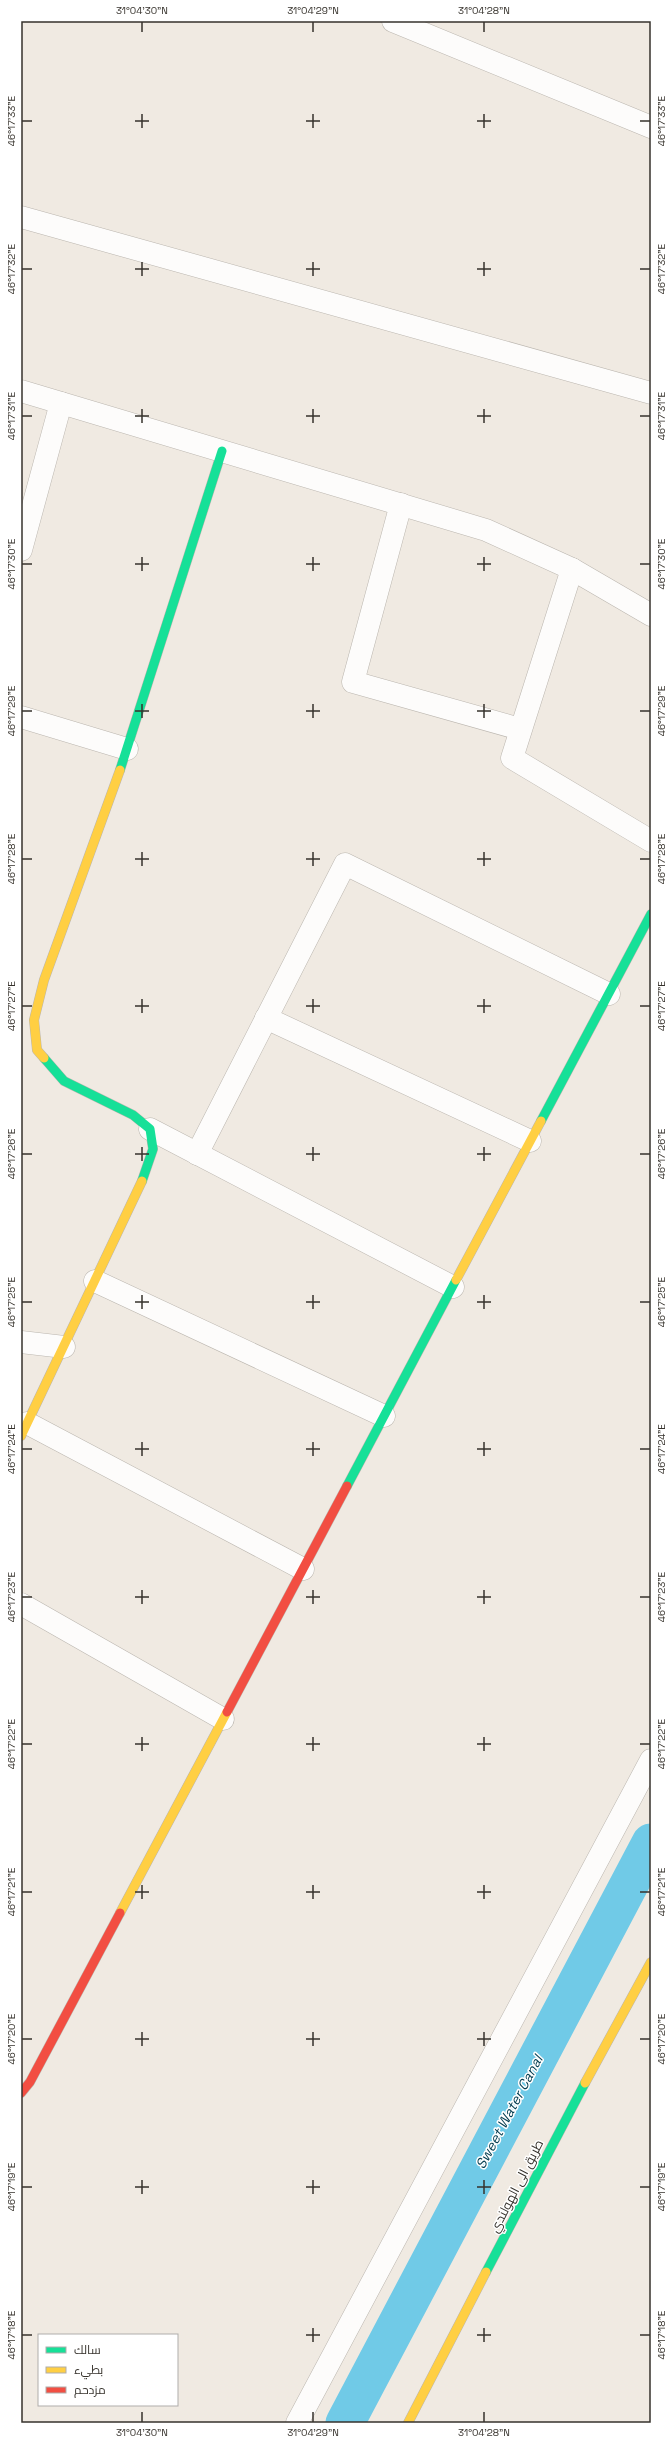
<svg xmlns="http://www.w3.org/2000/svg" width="672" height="2444" font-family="'Space Grotesk',Cairo,sans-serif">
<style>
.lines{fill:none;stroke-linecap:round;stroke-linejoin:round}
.canal{stroke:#70cae7;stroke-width:39}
.street-casing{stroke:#bbb6af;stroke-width:23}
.fast-casing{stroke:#bbb6af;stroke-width:10}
.slow-casing{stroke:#bbb6af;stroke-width:10}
.jam-casing{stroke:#bbb6af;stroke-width:10}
.street{stroke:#fdfcfb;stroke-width:22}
.fast{stroke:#16e098;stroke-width:9}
.slow{stroke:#ffcf43;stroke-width:9}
.jam{stroke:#f24e42;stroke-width:9}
.ticks{fill:none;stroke:#36322c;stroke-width:1.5}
.labels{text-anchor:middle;stroke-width:3;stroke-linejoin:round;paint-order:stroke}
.street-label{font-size:13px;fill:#36322c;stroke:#fff}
.water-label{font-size:14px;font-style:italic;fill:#033d50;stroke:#fff}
.neatline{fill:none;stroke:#36322c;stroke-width:1.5}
.ticks-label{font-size:10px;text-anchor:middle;fill:#36322c}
</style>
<rect width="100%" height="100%" fill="#f0eae2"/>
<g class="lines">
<path class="canal" d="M345,2423L651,1843"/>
<defs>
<g id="street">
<path d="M393,21L651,127"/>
<path d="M21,217L651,393"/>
<path d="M21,391L486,530L572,569L651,615"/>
<path d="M401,504L353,682L520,729"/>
<path d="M21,550L61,403"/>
<path d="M572,569L512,758L651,841"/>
<path d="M21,717L127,749"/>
<path d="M266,1018L530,1141"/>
<path d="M150,1129L453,1287"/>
<path d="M197,1154L345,864L609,994"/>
<path d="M95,1281L384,1416"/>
<path d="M21,1342L64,1347"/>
<path d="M27,1423L303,1569"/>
<path d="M21,1604L223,1719"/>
<path d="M297,2423L651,1760"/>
</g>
<g id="fast">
<path d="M120,770L222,451"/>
<path d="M44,1058L64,1081L133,1115L150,1129L153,1149L142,1181"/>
<path d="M541,1121L651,914"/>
<path d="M347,1486L456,1280"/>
<path d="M486,2272L585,2083"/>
</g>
<g id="slow">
<path d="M44,1058L37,1050L34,1020L44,980L120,770"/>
<path d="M456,1280L541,1121"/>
<path d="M21,1436L142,1181"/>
<path d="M120,1913L227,1712"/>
<path d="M585,2083L651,1962"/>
<path d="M408,2423L486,2272"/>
</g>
<g id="jam">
<path d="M227,1712L347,1486"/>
<path d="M21,2093L30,2082L120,1913"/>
</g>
</defs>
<use href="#street" class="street-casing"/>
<use href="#fast" class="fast-casing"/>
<use href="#slow" class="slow-casing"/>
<use href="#jam" class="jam-casing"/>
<use href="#street" class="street"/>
<use href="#fast" class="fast"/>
<use href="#slow" class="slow"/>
<use href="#jam" class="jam"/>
</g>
<path class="ticks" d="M142,22V32M313,22V32M484,22V32M142,114V128M313,114V128M484,114V128M22,121H32M135,121H149M306,121H320M477,121H491M640,121H650M142,262V276M313,262V276M484,262V276M22,269H32M135,269H149M306,269H320M477,269H491M640,269H650M142,409V423M313,409V423M484,409V423M22,416H32M135,416H149M306,416H320M477,416H491M640,416H650M142,557V571M313,557V571M484,557V571M22,564H32M135,564H149M306,564H320M477,564H491M640,564H650M142,704V718M313,704V718M484,704V718M22,711H32M135,711H149M306,711H320M477,711H491M640,711H650M142,852V866M313,852V866M484,852V866M22,859H32M135,859H149M306,859H320M477,859H491M640,859H650M142,999V1013M313,999V1013M484,999V1013M22,1006H32M135,1006H149M306,1006H320M477,1006H491M640,1006H650M142,1147V1161M313,1147V1161M484,1147V1161M22,1154H32M135,1154H149M306,1154H320M477,1154H491M640,1154H650M142,1295V1309M313,1295V1309M484,1295V1309M22,1302H32M135,1302H149M306,1302H320M477,1302H491M640,1302H650M142,1442V1456M313,1442V1456M484,1442V1456M22,1449H32M135,1449H149M306,1449H320M477,1449H491M640,1449H650M142,1590V1604M313,1590V1604M484,1590V1604M22,1597H32M135,1597H149M306,1597H320M477,1597H491M640,1597H650M142,1737V1751M313,1737V1751M484,1737V1751M22,1744H32M135,1744H149M306,1744H320M477,1744H491M640,1744H650M142,1885V1899M313,1885V1899M484,1885V1899M22,1892H32M135,1892H149M306,1892H320M477,1892H491M640,1892H650M142,2032V2046M313,2032V2046M484,2032V2046M22,2039H32M135,2039H149M306,2039H320M477,2039H491M640,2039H650M142,2180V2194M313,2180V2194M484,2180V2194M22,2187H32M135,2187H149M306,2187H320M477,2187H491M640,2187H650M313,2328V2342M484,2328V2342M22,2335H32M306,2335H320M477,2335H491M640,2335H650M142,2412V2422M313,2412V2422M484,2412V2422"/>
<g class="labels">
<g class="street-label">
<text transform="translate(516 2186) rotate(-63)" y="5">طريق الى الهولندي</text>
</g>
<g class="water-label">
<text transform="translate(509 2112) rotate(-62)" y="5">Sweet Water Canal</text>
</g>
</g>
<rect width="672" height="2444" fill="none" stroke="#ffffff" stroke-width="44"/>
<rect x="38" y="2334" width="140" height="72" fill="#ffffff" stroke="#afadab"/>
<rect x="46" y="2347" width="20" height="6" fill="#16e098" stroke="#afadab"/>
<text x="74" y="2354" font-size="12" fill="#36322c">سالك</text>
<rect x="46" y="2367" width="20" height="6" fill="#ffcf43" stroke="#afadab"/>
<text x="74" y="2374" font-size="12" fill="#36322c">بطيء</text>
<rect x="46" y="2387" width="20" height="6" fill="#f24e42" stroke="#afadab"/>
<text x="74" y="2394" font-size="12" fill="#36322c">مزدحم</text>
<rect x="22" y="22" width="628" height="2400" class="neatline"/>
<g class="ticks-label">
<text x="142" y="14">31°04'30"N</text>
<text x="313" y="14">31°04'29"N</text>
<text x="484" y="14">31°04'28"N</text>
<text transform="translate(661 121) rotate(-90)" y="4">46°17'33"E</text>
<text transform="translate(11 121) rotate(-90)" y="4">46°17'33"E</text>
<text transform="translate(661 269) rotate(-90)" y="4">46°17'32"E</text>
<text transform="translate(11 269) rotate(-90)" y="4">46°17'32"E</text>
<text transform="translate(661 416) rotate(-90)" y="4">46°17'31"E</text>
<text transform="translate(11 416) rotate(-90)" y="4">46°17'31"E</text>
<text transform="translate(661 564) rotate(-90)" y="4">46°17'30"E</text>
<text transform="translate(11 564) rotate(-90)" y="4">46°17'30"E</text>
<text transform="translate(661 711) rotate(-90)" y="4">46°17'29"E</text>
<text transform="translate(11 711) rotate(-90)" y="4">46°17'29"E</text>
<text transform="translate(661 859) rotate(-90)" y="4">46°17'28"E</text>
<text transform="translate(11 859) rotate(-90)" y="4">46°17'28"E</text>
<text transform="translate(661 1006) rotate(-90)" y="4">46°17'27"E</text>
<text transform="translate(11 1006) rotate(-90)" y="4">46°17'27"E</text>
<text transform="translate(661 1154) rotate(-90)" y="4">46°17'26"E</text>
<text transform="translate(11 1154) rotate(-90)" y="4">46°17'26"E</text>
<text transform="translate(11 1302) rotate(-90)" y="4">46°17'25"E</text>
<text transform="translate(661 1302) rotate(-90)" y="4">46°17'25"E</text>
<text transform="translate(11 1449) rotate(-90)" y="4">46°17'24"E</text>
<text transform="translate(661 1449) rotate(-90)" y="4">46°17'24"E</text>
<text transform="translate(11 1597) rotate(-90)" y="4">46°17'23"E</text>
<text transform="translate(661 1597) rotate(-90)" y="4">46°17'23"E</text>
<text transform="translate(11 1744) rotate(-90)" y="4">46°17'22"E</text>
<text transform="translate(661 1744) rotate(-90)" y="4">46°17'22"E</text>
<text transform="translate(11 1892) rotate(-90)" y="4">46°17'21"E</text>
<text transform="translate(661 1892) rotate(-90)" y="4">46°17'21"E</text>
<text transform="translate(11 2039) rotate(-90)" y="4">46°17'20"E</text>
<text transform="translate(661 2039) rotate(-90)" y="4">46°17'20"E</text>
<text transform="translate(661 2187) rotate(-90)" y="4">46°17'19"E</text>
<text transform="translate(11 2187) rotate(-90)" y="4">46°17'19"E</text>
<text transform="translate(11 2335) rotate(-90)" y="4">46°17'18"E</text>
<text transform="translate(661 2335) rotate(-90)" y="4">46°17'18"E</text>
<text x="142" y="2436">31°04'30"N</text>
<text x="313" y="2436">31°04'29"N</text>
<text x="484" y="2436">31°04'28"N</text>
</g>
</svg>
